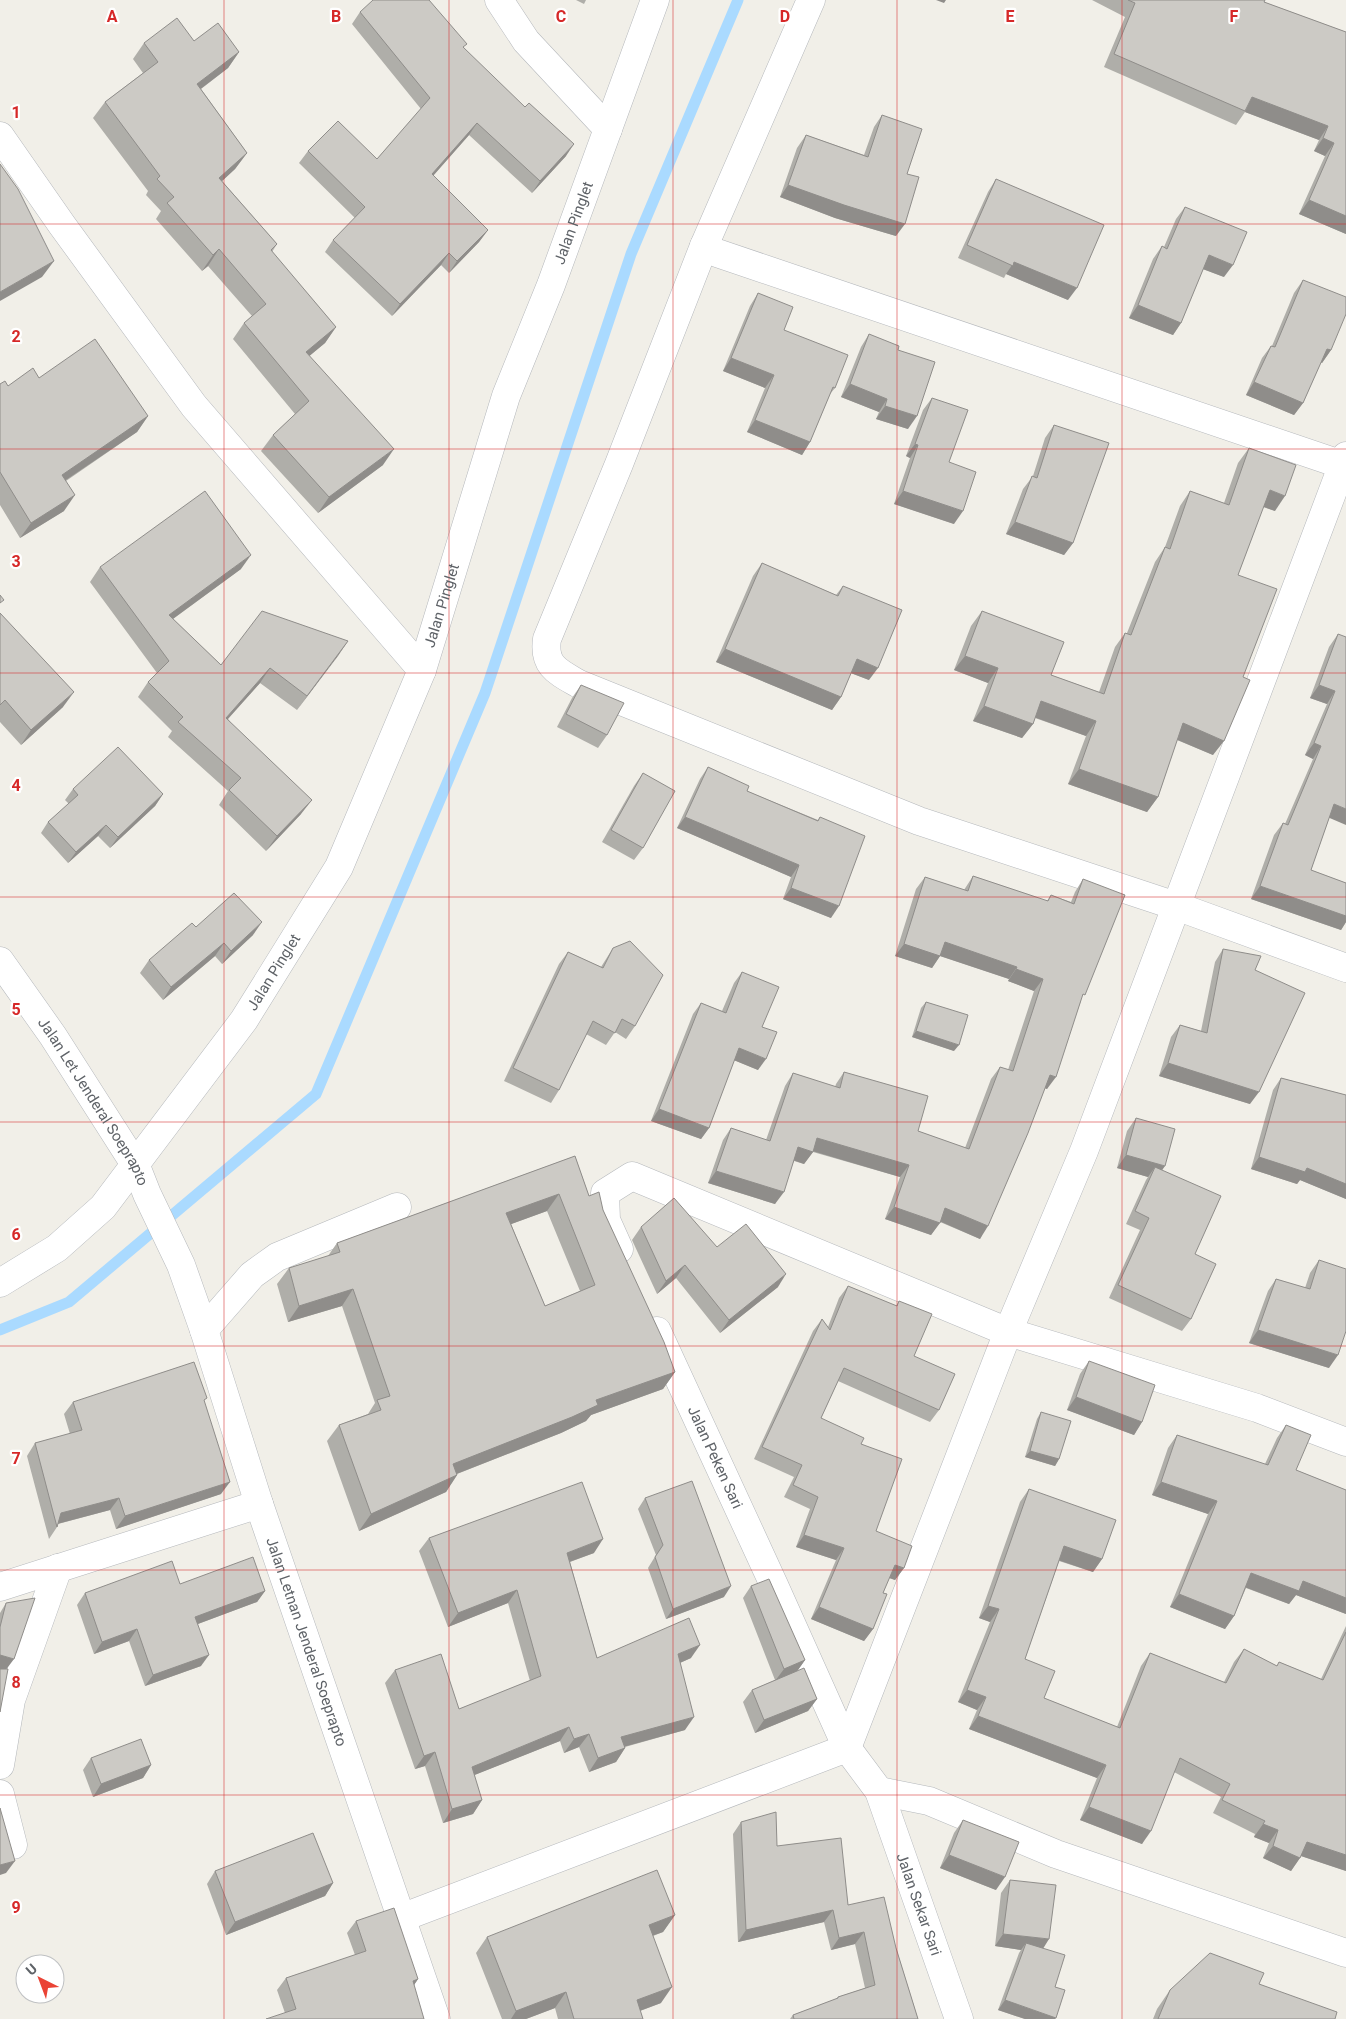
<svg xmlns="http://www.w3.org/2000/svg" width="1346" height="2019" font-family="Roboto,sans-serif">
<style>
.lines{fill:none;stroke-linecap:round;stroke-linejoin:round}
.stream{stroke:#aadaff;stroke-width:11}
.minor-casing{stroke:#b5b8bc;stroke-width:29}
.minor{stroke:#fff;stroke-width:28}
.wall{fill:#afaea9;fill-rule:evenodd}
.shaded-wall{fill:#8f8d8a}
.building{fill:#cccac5;stroke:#8f8d8a;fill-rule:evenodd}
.grid{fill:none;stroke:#d62828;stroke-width:1;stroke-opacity:0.55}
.labels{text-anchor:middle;stroke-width:4.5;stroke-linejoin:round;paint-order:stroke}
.street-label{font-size:15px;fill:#5f6368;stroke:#fff}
.grid-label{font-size:16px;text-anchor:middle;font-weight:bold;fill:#d62828;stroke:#fff;stroke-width:4.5;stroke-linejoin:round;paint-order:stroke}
</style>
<rect width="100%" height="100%" fill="#f1efe8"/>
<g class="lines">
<path class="stream" d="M0,1330L69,1302L316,1094L485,693L631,254L738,0"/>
<defs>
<g id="minor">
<path d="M499,0L526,41L608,129"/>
<path d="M811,0L704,246L619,464L547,639C543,666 558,672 579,684L919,821L1176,906L1346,968"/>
<path d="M0,136L62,225L194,406L422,670"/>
<path d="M704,246L717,253L1346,466"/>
<path id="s1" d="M0,961L53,1036L136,1166L147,1194L181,1265L204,1330L259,1504L436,2019"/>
<path d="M619,1249L606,1220L605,1193L632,1176L1008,1332L1257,1408L1346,1442"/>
<path id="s2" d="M0,1283L57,1248L103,1207L244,1020L339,867L422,670L506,396L551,285L655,0"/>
<path d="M204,1330L252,1275L277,1257L397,1207"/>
<path id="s3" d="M657,1331L774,1585L847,1748L879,1791L959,2019"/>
<path d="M0,1587L259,1504"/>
<path d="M0,1765L11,1700L58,1568"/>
<path d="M879,1791L929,1801L1056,1854L1346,1953"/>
<path d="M0,1794L13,1845"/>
<path d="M401,1918L847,1748L1008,1332L1084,1151L1346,456"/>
</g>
</defs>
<use href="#minor" class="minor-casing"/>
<use href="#minor" class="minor"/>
</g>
<g class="wall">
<path d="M576,0H586L584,4Z"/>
<path d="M1092,0H1265L1264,2L1346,32V234L1299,214L1325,156L1314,151L1319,140L1245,112L1236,125L1104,67L1125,17Z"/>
<path d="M360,12L464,48L566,156L532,193L469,135L433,176L488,230L479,242L449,273L441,265L392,316L325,252L333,240L355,218L299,163L308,151L377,159L421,109L352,24Z"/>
<path d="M194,41L239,52L228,68L201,89L247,153L235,169L222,181L277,244L272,252L336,327L325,343L309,356L383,465L318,513L261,451L273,435L295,414L233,339L244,323L252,316L208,266L202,271L156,219L161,211L146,195L148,191L93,118L105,102L143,73L133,59L144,43Z"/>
<path d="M882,115L907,174L896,236L835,218L780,197L797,148L806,135L864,155L874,127Z"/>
<path d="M996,179L1068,300L1006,274L1004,278L958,258L988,192Z"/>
<path d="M1185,207L1224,277L1203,269L1181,323L1173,335L1129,318L1153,259L1162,246L1164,247L1176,219Z"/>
<path d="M1303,280L1331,350L1322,363L1321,362L1303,403L1294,415L1246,395L1262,358L1271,346H1272L1294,293Z"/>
<path d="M758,293L784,330L835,388L830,394L810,442L802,455L747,432L765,388L723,371L750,306Z"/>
<path d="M869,334L898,350L908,429L876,419L879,412L841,397L861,347Z"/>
<path d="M39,378L148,416L137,432L66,481L64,511L20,538L0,505V384L8,386Z"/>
<path d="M932,398L954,524L894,504L910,458L906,456L923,410Z"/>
<path d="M1054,425L1073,543L1064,555L1006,534L1023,489L1033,476L1045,438Z"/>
<path d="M1249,448L1275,511L1263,507L1238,575L1213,755L1177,740L1158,797L1147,812L1068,784L1086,736L1035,718L1033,724L1022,738L973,721L988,683L954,670L971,626L982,611L1051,675L1099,692L1115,647L1125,633H1127L1155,562L1165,547L1180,506L1190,491L1224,503L1238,463Z"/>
<path d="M762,563L836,595L843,586L869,680L851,673L841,697L832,710L716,662L753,576Z"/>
<path d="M100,567L241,569L173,619L221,665L348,641L297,710L260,683L228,719L301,814L266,851L219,805L228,791L168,737L172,731L138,697L148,682L157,673L90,582Z"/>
<path d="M0,613L63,707L21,745L0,722Z"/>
<path d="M1338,634L1329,818L1311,870L1346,883V922L1341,930L1251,899L1274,835L1283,823L1285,824L1313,759L1305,755L1327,704L1310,698L1329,647Z"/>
<path d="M581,685L607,735L598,748L557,727L572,698Z"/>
<path d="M708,767L747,791L818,820L820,817L831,918L783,899L791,877L677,828L700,779Z"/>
<path d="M643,773V848L634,860L602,842L634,786Z"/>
<path d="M73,789L163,794L155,806L110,848L98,836L68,863L41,833L48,822L69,804L65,800Z"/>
<path d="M973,876L1047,901L1051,895L1071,902L1075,892L1083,879L1081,1001L1047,1089L1045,1088L980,1239L940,1222L931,1235L885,1219L900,1177L813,1152L804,1164L794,1161L775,1204L708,1183L723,1140L731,1128L766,1140L785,1086L793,1073L835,1087L836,1084L844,1072L918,1131L965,1148L991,1079L1000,1067L1008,1070L1034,991L1008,981L1009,979L940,956L932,968L895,956L916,889L925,877L964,890Z"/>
<path d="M196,927L253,935L222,964L215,956L163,1000L140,973L149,960Z"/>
<path d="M613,948L635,1026L626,1039L615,1032L606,1045L586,1034L559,1090L551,1103L504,1081L559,964L568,952L601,967Z"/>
<path d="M1223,949L1255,970L1250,1104L1159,1076L1171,1037L1180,1025L1201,1031L1215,962Z"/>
<path d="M742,972L762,1027L758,1070L734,1060L709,1128L701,1139L651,1121L693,1014L701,1003L722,1011L734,983Z"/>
<path d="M926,1002L954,1051L912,1037L921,1008Z"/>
<path d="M1281,1078L1346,1095V1199L1300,1180L1297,1184L1251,1169L1273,1090Z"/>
<path d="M1136,1118L1162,1170L1195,1254L1191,1319L1182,1331L1109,1298L1140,1230L1126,1224L1146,1180L1148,1177L1117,1168L1127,1131Z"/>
<path d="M575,1156L589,1196L603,1210L675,1372L663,1389L591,1415L586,1421L561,1433L457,1474V1475L446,1492L359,1531L327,1441L339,1425L368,1414L375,1403L342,1306L288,1322L277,1284L289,1268L328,1256L337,1243ZM547,1211L580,1291L545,1306L511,1224Z"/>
<path d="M641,1227L717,1247L778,1287L720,1333L676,1278L657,1294L632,1240Z"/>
<path d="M1319,1260L1329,1368L1249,1343L1268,1291L1276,1279L1305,1288L1310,1273Z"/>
<path d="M848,1286L896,1306L899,1301L914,1356L939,1410L930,1422L838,1381L821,1418L861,1444L876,1531L904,1568L895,1580L889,1578L883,1593L873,1629L864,1641L811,1619L836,1560L796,1547L810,1509L784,1497L794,1477L754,1459L813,1331L822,1319L828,1327L839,1298Z"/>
<path d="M1089,1361L1142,1422L1134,1435L1067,1410L1080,1374Z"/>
<path d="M73,1402H204L221,1494L116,1529L110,1510L58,1524L57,1527L49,1539L27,1456L35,1443L70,1434L64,1414Z"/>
<path d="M1041,1412L1059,1459L1055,1466L1025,1457L1037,1419Z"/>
<path d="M1286,1425L1296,1470L1346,1490V1614L1296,1595L1289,1604L1246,1588L1234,1616L1225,1629L1170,1607L1208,1514L1152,1495L1168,1448L1177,1435L1265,1464L1277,1438Z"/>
<path d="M1029,1489L1102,1559L1093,1572L1059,1561L1025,1659L1044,1698L1117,1727L1141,1666L1150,1653L1224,1682L1234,1662L1244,1649L1277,1666L1279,1662L1321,1679L1346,1626V1871L1301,1856L1291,1871L1263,1858L1269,1843L1254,1837L1255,1834L1213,1813L1221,1797L1174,1772L1142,1844L1080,1820L1097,1778L969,1729L977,1710L958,1702L990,1622L979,1618L1020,1502Z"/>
<path d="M645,1498L724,1597L666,1619L648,1568L656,1555L638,1509Z"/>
<path d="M429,1538L594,1553L570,1562L597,1658H691L680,1663L685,1730L625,1747V1748L616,1762L589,1772L579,1747L564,1753L560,1741L474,1775L482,1800L473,1814L443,1823L425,1766L415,1769L385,1683L395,1670L459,1709L530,1681L508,1603L448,1627L419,1551Z"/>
<path d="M180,1584L265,1591L257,1602L198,1624L201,1666L145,1686L129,1641L94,1654L77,1605L85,1593Z"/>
<path d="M751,1586L805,1660L797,1671L817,1699L808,1711L755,1733L743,1702L752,1690L775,1680L743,1598Z"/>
<path d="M6,1603V1669L0,1712V1613Z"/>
<path d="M91,1758L151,1765L143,1778L93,1797L83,1770Z"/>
<path d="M963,1820L996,1890L940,1868L954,1833Z"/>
<path d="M741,1822L777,1846L848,1905L896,1948L918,2019H790L793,2015L836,1999L838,1997L865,1988L855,1944L831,1950L824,1922L738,1942L733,1834Z"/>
<path d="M215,1871L333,1883L325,1896L226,1935L207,1884Z"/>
<path d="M1010,1880L1043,1948L1055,1987V2019H1025L998,2010L1019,1953L1021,1950L995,1946L1001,1893Z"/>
<path d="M675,1915L663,1932L653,1936L661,2003L640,2011L643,2019H558L555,2008L526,2019H502L476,1953L487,1937Z"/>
<path d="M356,1921L418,1979L414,1985L285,2013L277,1990L286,1978L355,1955L347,1933Z"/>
<path d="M1259,1984L1335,2019H1153L1157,2009L1170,1990Z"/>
</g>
<g class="shaded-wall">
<path d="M936,0H946L944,3Z"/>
<path d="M239,52L228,68L186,100L197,84Z"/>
<path d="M1252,97L1328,126L1319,140L1245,112Z"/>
<path d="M477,123L469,135L424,186L432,174Z"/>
<path d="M1323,138L1334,143L1325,156L1314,151Z"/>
<path d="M574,144L566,156L532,193L540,181Z"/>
<path d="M247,153L235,169L208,194L219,178Z"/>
<path d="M788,185L905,224L896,236L835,218L780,197Z"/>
<path d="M1309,200L1346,216V234L1299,214Z"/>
<path d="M488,230L479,242L449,273L457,261Z"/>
<path d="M219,249L208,266L202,271L213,255Z"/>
<path d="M449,253L441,265L392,316L400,304Z"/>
<path d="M1209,255L1233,265L1224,277L1200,268Z"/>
<path d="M54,261L42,277L0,301V292Z"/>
<path d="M1014,262L1077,288L1068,300L1006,274Z"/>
<path d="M1138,305L1181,323L1173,335L1129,318Z"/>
<path d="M336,327L325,343L295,368L306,352Z"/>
<path d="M1327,349L1331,350L1322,363L1318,361Z"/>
<path d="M731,358L774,375L765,388L723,371Z"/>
<path d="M1254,382L1303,403L1294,415L1246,395Z"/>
<path d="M850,384L887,399L879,412L841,397Z"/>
<path d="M885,406L917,416L908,429L876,419Z"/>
<path d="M148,416L137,432L51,490L62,475Z"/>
<path d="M755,420L810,442L802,455L747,432Z"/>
<path d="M915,444L918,445L910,458L906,456Z"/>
<path d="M394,449L383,465L318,513L329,497Z"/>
<path d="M1270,490L1285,496L1275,511L1259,505Z"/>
<path d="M903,491L963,511L954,524L894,504Z"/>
<path d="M75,495L64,511L20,538L31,523Z"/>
<path d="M1015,522L1073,543L1064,555L1006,534Z"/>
<path d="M251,555L241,569L159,629L169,615Z"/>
<path d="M348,641L338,656L297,710L307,696Z"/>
<path d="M725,649L841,697L832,710L716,662Z"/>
<path d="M965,656L998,668L988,683L954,670Z"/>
<path d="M857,659L878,668L869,680L848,672Z"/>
<path d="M270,668L260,683L216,732L226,718Z"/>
<path d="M1319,685L1335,691L1327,704L1310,698Z"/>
<path d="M74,692L63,707L21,745L31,730Z"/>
<path d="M1041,701L1096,721L1086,736L1031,716Z"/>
<path d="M984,706L1033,724L1022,738L973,721Z"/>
<path d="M1183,723L1224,741L1213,755L1173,738Z"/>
<path d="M1314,743L1321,746L1313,759L1305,755Z"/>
<path d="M1079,769L1158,797L1147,812L1068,784Z"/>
<path d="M163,794L155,806L110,848L118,837Z"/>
<path d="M312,800L301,814L266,851L277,836Z"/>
<path d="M1334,804L1346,809V825L1325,816Z"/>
<path d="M685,817L799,865L791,877L677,828Z"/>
<path d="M106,825L98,836L68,863L76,852Z"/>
<path d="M1260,886L1346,916V922L1341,930L1251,899Z"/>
<path d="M791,888L839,906L831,918L783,899Z"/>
<path d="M262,922L253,935L222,964L231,951Z"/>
<path d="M945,942L1017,967L1009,979L940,956L932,968L895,956L904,944Z"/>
<path d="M224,943L215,956L163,1000L171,987Z"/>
<path d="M1016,969L1043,979L1034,991L1008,981Z"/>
<path d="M916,1031L959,1045L954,1051L912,1037Z"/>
<path d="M739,1048L766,1059L758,1070L731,1059Z"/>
<path d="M1168,1063L1259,1092L1250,1104L1159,1076Z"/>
<path d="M1050,1075L1056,1077L1047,1089L1042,1087Z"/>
<path d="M659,1109L709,1128L701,1139L651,1121Z"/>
<path d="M817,1138L909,1165L900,1177L809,1150Z"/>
<path d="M798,1147L813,1152L804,1164L790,1159Z"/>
<path d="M1126,1155L1165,1166L1156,1179L1155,1167L1148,1177L1117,1168Z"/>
<path d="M1259,1157L1307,1168L1346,1184V1199L1300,1180L1297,1184L1251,1169Z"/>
<path d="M716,1171L784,1192L775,1204L708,1183Z"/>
<path d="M559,1194L547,1211L495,1230L506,1213Z"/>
<path d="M894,1207L940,1223L931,1235L885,1219Z"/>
<path d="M945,1208L988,1226L980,1239L937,1220Z"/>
<path d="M685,1265L676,1278L657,1294L666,1281Z"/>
<path d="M786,1274L778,1287L720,1333L729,1320Z"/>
<path d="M353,1289L342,1306L288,1322L299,1306Z"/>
<path d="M1258,1330L1338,1355L1329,1368L1249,1343Z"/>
<path d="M675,1372L663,1389L591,1415L586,1421L561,1433L441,1480L453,1464L596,1400Z"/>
<path d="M1076,1397L1142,1422L1134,1435L1067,1410Z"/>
<path d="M1030,1451L1059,1459L1055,1466L1025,1457Z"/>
<path d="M457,1475L446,1492L359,1531L371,1514Z"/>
<path d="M230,1482L221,1494L116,1529L125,1516Z"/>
<path d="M1161,1482L1217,1501L1208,1514L1152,1495Z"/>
<path d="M119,1498L110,1510L57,1524L61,1513Z"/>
<path d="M804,1535L844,1548L836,1560L796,1547Z"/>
<path d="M603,1539L594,1553L558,1566L567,1553Z"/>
<path d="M1064,1546L1102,1559L1093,1572L1055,1559Z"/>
<path d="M895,1565L904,1568L895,1580L887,1577Z"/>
<path d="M1251,1573L1303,1581L1346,1598V1614L1296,1595L1289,1604L1242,1586Z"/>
<path d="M731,1586L724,1597L666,1619L673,1609Z"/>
<path d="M517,1590L508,1603L448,1627L458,1613Z"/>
<path d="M265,1591L257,1602L187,1628L195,1617Z"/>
<path d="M1179,1594L1234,1616L1225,1629L1170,1607Z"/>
<path d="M988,1606L999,1609L990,1622L979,1618Z"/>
<path d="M819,1607L873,1629L864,1641L811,1619Z"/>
<path d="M137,1629L129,1641L94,1654L102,1642Z"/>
<path d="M700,1645L691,1658L668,1668L678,1654Z"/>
<path d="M0,1655L14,1659L5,1671L0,1670Z"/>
<path d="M209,1655L201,1666L145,1686L153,1675Z"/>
<path d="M805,1660L796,1673L775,1681L784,1669Z"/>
<path d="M967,1690L986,1697L977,1710L958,1702Z"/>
<path d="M817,1699L808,1711L755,1733L764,1720Z"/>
<path d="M978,1716L1106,1765L1097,1778L969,1729Z"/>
<path d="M694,1717L685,1730L612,1750L621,1737Z"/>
<path d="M569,1727L560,1741L462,1780L472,1767Z"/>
<path d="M589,1734L579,1747L564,1753L574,1739Z"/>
<path d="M625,1748L616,1762L589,1772L598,1758Z"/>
<path d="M435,1752L425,1766L415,1769L424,1756Z"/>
<path d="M151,1765L143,1778L93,1797L101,1784Z"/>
<path d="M482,1800L473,1814L443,1823L452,1809Z"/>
<path d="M1089,1807L1151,1831L1142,1844L1080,1820Z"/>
<path d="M1263,1824L1278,1830L1269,1843L1254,1837Z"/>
<path d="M1307,1842L1346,1855V1871L1298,1855Z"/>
<path d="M1273,1846L1300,1858L1291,1871L1263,1858Z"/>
<path d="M949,1855L1005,1877L996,1890L940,1868Z"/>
<path d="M15,1861L6,1873L0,1875V1865Z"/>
<path d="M333,1883L325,1896L226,1935L235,1922Z"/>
<path d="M833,1910L824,1922L738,1942L746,1930Z"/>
<path d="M675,1915L663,1932L637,1941L649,1925Z"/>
<path d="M864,1932L855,1944L831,1950L839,1938Z"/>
<path d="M1003,1934L1049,1939L1041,1952L1026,1943L1021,1950L995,1946Z"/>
<path d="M418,1979L410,1991L413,1981Z"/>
<path d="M672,1987L661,2003L626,2016L637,2000Z"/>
<path d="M566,1992L555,2008L526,2019H511L516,2011Z"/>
<path d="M1005,2000L1056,2018L1055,2019H1025L998,2010Z"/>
</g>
<g class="building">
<path d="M373,0H429L467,44L463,47L525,107L529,103L574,144L540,181L477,123L432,174L488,230L457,261L449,253L400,304L333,240L365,207L308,151L338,121L377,159L430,98L360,12Z"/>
<path d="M1128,0H1265L1264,2L1346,32V216L1309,200L1334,143L1323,138L1328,126L1252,97L1245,111L1114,54L1135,3Z"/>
<path d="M177,18L194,41L218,23L239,52L197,84L247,153L219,178L277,244L271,250L336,327L306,352L394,449L329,497L273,435L309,401L244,323L266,304L219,249L213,255L167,203L174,197L157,179L160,176L105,102L158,62L144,43Z"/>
<path d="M882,115L922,129L907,174L919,177L905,224L844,205L788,185L806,135L868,157Z"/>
<path d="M0,164L18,189L54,261L0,292Z"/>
<path d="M996,179L1104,225L1077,288L1014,262L1013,266L967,245Z"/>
<path d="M1185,207L1247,232L1233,265L1209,255L1181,323L1138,305L1162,246L1167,249Z"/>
<path d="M1303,280L1346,297V314L1331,350L1327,349L1303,403L1254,382L1271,346L1275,347Z"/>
<path d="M758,293L793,307L784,330L848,355L835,388L833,387L810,442L755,420L774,375L731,358Z"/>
<path d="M869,334L899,346L898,350L935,362L917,416L885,406L887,399L850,384Z"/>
<path d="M95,339L148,416L62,475L75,495L31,523L0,472V384L5,381L8,386L33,368L39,378Z"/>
<path d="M932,398L968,410L949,462L976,472L963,511L903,491L918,445L915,444Z"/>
<path d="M1054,425L1109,443L1073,543L1015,522L1032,476L1037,478Z"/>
<path d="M1249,448L1296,465L1285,496L1270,490L1238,575L1277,589L1243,677L1250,680L1224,741L1183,723L1158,797L1079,769L1096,721L1041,701L1033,724L984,706L998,668L965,656L982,611L1064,642L1051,675L1104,694L1125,633L1131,635L1165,547L1170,549L1190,491L1229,505Z"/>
<path d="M205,491L251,555L169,615L221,665L262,611L348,641L307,696L270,668L226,718L312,800L277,836L229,790L241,778L178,722L183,717L148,682L169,661L100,567Z"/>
<path d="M762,563L838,596L843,586L902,610L878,668L857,659L841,697L725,649Z"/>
<path d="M0,595L4,600L0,603Z"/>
<path d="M0,613L74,692L31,730L5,700L0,705Z"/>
<path d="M1338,634L1346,637V809L1334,804L1311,870L1346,883V916L1260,886L1283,823L1288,825L1321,746L1314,743L1335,691L1319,685Z"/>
<path d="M581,685L624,703L607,735L566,714Z"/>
<path d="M118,747L163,794L118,837L106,825L76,852L48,822L78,795L73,789Z"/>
<path d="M708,767L749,786L747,791L818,821L820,817L865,836L839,906L791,888L799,865L685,817Z"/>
<path d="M643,773L675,791L643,848L611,830Z"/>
<path d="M973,876L1048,901L1051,895L1074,904L1083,879L1125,895L1085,995L1083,994L1056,1077L1050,1075L1028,1133L988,1226L945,1208L940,1223L894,1207L909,1165L817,1138L813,1152L798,1147L784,1192L716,1171L731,1128L770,1141L793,1073L840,1088L844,1072L928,1096L918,1131L969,1149L1000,1067L1013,1071L1043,979L1016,969L1017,967L945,942L940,956L904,944L925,877L968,891Z"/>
<path d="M234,893L262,922L231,951L224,943L171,987L149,960L192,923L196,927Z"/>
<path d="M630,941L663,975L635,1026L622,1019L615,1033L593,1021L559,1090L513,1068L568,952L603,968L613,948Z"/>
<path d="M1223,949L1261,956L1255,970L1305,993L1259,1092L1168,1063L1180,1025L1207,1033Z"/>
<path d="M742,972L779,987L762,1027L777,1032L766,1059L739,1048L709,1128L659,1109L701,1003L726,1013Z"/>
<path d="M926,1002L968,1015L959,1045L916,1031Z"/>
<path d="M1281,1078L1346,1095V1184L1307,1168L1305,1172L1259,1157Z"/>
<path d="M1136,1118L1175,1129L1165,1166L1126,1155Z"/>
<path d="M575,1156L589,1196L599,1192L603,1210L664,1342L675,1372L596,1400L598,1405L572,1417L453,1464L457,1475L371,1514L339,1425L381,1410L377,1400L390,1396L353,1289L299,1306L289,1268L340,1252L337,1243ZM559,1194L595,1285L545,1306L506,1213Z"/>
<path d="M1155,1167L1221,1196L1195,1254L1216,1264L1191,1319L1118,1285L1149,1218L1135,1211Z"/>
<path d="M674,1198L717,1247L746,1224L786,1274L729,1320L685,1265L666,1281L641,1227Z"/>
<path d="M1319,1260L1346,1269V1331L1338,1355L1258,1330L1276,1279L1310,1289Z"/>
<path d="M848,1286L897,1306L899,1301L932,1314L914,1356L955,1374L939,1410L844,1368L821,1418L864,1438L861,1444L902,1459L876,1531L912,1546L904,1568L895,1565L883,1593L887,1594L873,1629L819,1607L844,1548L804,1535L818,1497L793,1485L802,1465L762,1447L822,1319L830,1330Z"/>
<path d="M1089,1361L1155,1385L1142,1422L1076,1397Z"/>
<path d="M194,1362L207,1398L204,1400L230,1482L125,1516L119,1498L61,1513L57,1527L35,1443L82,1430L73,1402Z"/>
<path d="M1041,1412L1071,1421L1059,1459L1030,1451Z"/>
<path d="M1286,1425L1311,1435L1296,1470L1346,1490V1598L1303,1581L1299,1591L1251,1573L1234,1616L1179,1594L1217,1501L1161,1482L1177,1435L1268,1465Z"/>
<path d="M692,1481L731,1586L673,1609L655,1557L663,1545L645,1498Z"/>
<path d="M582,1482L603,1539L567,1553L597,1658L689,1618L700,1645L678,1654L694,1717L621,1737L625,1748L598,1758L589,1734L574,1739L569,1727L472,1767L482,1800L452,1809L435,1752L424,1756L395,1670L441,1654L459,1709L541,1676L517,1590L458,1613L429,1538Z"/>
<path d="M1029,1489L1116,1520L1102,1559L1064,1546L1025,1659L1055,1671L1044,1698L1120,1728L1150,1653L1226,1683L1244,1649L1277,1666L1279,1662L1323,1680L1346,1632V1855L1307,1842L1300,1858L1273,1846L1278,1830L1263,1824L1265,1821L1222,1800L1230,1784L1180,1758L1151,1831L1089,1807L1106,1765L978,1716L986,1697L967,1690L999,1609L988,1606Z"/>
<path d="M253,1557L265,1591L195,1617L209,1655L153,1675L137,1629L102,1642L85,1593L172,1561L180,1584Z"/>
<path d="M769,1579L805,1660L784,1669L751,1586Z"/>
<path d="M35,1598L14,1659L0,1655V1627L6,1603Z"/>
<path d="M804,1668L817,1699L764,1720L752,1690Z"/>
<path d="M0,1669H8L0,1712Z"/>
<path d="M141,1739L151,1765L101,1784L91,1758Z"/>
<path d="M0,1808L15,1861L0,1865Z"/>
<path d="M776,1812L777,1846L841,1838L848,1905L884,1897L896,1948L918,2019H794L793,2015L838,1998V1997L875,1985L864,1932L839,1938L833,1910L746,1930L741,1822Z"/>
<path d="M963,1820L1019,1842L1005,1877L949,1855Z"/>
<path d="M313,1833L333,1883L235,1922L215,1871Z"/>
<path d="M657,1870L675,1915L649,1925L672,1987L637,2000L643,2019H574L566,1992L516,2011L487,1937Z"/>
<path d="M1010,1880L1056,1885L1049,1939L1003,1934Z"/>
<path d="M394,1908L418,1979L413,1981L424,2019H266L296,2009L286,1978L366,1951L356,1921Z"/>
<path d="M1026,1943L1065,1955L1055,1987L1065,1990L1056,2018L1005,2000Z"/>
<path d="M1210,1953L1264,1973L1259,1984L1337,2012L1335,2019H1158L1170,1990Z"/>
</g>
<path class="grid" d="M224,0V2019M449,0V2019M673,0V2019M897,0V2019M1122,0V2019M0,224H1346M0,449H1346M0,673H1346M0,897H1346M0,1122H1346M0,1346H1346M0,1570H1346M0,1795H1346"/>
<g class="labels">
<g class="street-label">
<text dy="5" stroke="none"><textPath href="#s2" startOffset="1229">Jalan Pinglet</textPath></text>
<text dy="5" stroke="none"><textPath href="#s2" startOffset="824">Jalan Pinglet</textPath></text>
<text dy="5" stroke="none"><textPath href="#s2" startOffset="419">Jalan Pinglet</textPath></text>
<text dy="5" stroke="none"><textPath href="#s1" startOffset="169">Jalan Let Jenderal Soeprapto</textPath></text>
<text dy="5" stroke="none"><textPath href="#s3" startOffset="139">Jalan Peken Sari</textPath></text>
<text dy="5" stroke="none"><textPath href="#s1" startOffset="752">Jalan Letnan Jenderal Soeprapto</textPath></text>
<text dy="5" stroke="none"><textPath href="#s3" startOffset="632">Jalan Sekar Sari</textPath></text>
</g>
</g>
<g class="grid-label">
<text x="112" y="22">A</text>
<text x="336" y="22">B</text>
<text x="561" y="22">C</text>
<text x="785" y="22">D</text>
<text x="1010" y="22">E</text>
<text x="1234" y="22">F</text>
<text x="16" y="118">1</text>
<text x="16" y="342">2</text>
<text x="16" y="567">3</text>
<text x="16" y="791">4</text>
<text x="16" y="1015">5</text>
<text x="16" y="1240">6</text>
<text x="16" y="1464">7</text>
<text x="16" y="1688">8</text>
<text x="16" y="1913">9</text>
</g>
<g transform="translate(40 1979) rotate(318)"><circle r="24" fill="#ffffff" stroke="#bfc1c3"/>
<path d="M0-4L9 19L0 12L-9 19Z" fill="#ea4335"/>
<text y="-8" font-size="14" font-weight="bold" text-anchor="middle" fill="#5f6368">U</text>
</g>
</svg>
